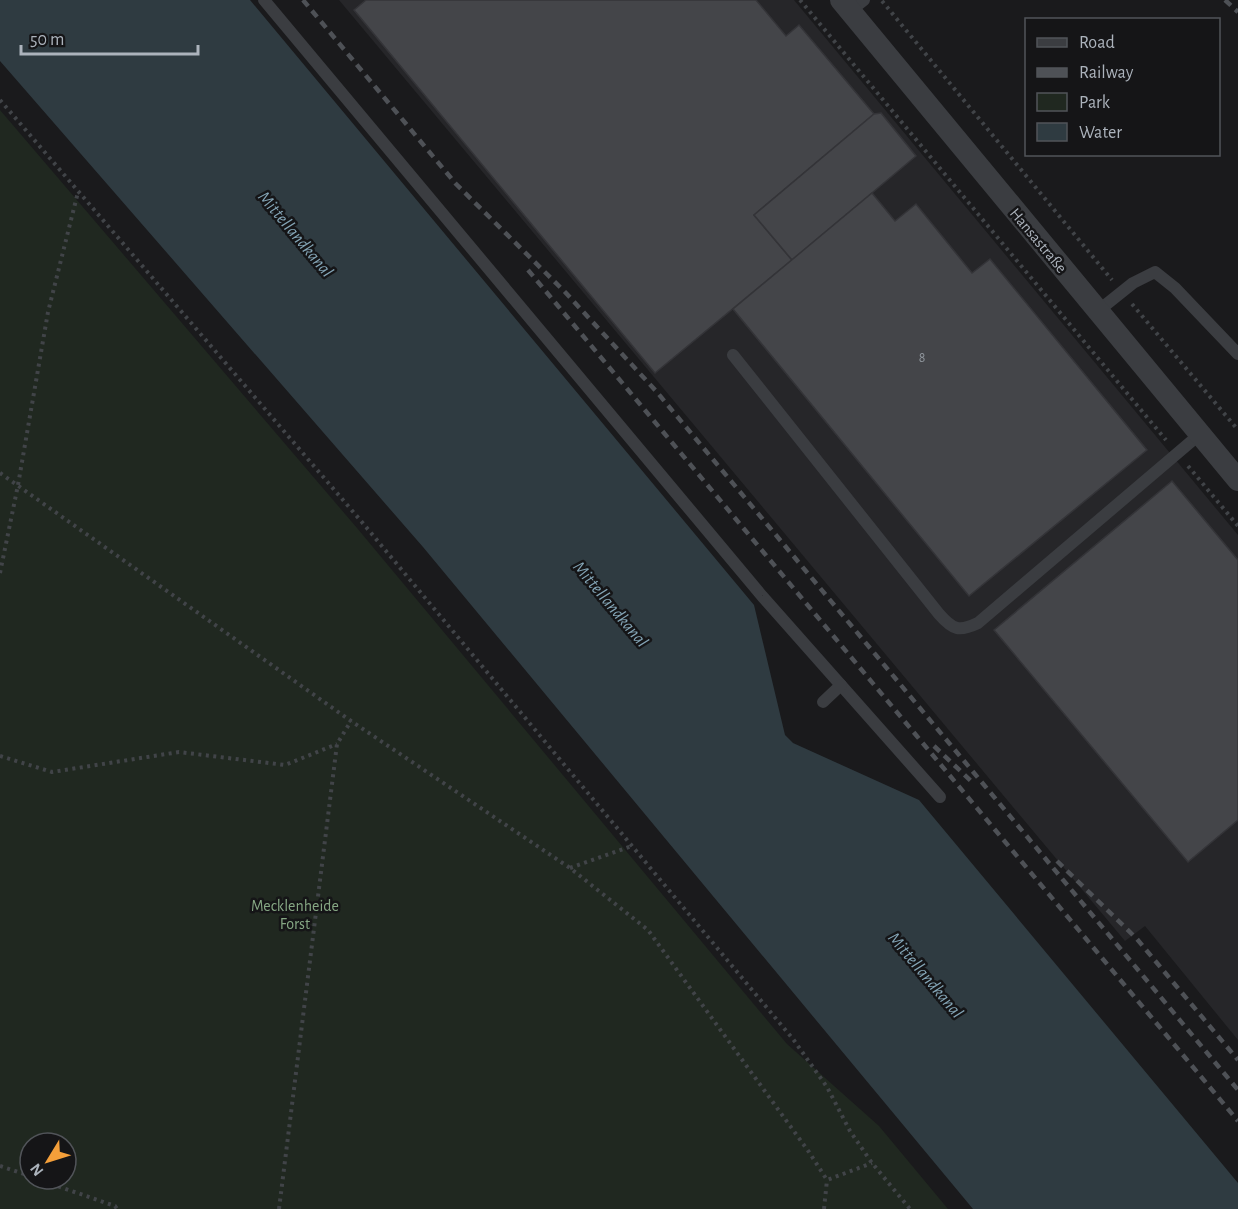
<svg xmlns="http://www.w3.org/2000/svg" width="1238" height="1209" font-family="'Alegreya Sans',sans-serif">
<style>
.built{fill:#262629}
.green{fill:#202820;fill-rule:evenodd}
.water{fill:#2f3b41}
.building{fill:#444549;stroke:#343438;stroke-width:1.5}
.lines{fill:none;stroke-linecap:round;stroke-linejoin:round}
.path{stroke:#414448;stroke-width:4;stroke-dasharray:3 4.5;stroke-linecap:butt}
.service{stroke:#3b3d41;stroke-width:12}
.minor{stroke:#3b3d41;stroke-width:22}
.rail{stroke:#4e5156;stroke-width:4.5;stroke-dasharray:8 6;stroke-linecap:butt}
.labels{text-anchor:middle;stroke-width:5;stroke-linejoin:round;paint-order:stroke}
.number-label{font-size:14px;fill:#92989f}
.street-label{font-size:16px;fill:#acb3bc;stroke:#151517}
.park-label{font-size:16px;fill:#86a784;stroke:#151517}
.water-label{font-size:18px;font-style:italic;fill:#84a5b6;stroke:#151517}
</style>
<rect width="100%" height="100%" fill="#1a1a1c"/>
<path class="built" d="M339,0H794L1238,535V1040L1145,926L1125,941Z"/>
<path class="green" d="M0,110L357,528L787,1044L879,1126L948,1209H0ZM30,1143H66V1179H30Z"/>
<path class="water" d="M0,0H250L754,605L785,735L793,743L919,800L1238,1183V1209H973L423,547L0,61Z"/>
<g class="building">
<path d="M366,0H756L786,36L799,25L874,114L754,215L792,260L655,373L354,10Z"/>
<path d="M881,113L916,156L792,260L754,215L874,114Z"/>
<path d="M872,193L895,221L916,204L972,273L990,259L1147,450L969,596L733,309Z"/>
<path d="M1172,481L1238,560V820L1188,862L994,630Z"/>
</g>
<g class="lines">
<g class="path">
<path d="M800,0L1166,440"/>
<path d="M882,1L1112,280"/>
<path d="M0,100L361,521L793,1039L827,1087L850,1131L872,1163L910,1209"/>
<path d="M1132,304L1238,430"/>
<path d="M1188,466L1238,526"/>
<path d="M0,473L351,721L570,868L648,930L809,1152L827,1180L872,1163"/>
<path d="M0,573L18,485L48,312L78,192"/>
<path d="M0,756L52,772L179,752L285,765L337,744"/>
<path d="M570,868L632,846"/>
<path d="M0,1166L30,1176"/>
<path d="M37,1179L115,1206L117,1209"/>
<path d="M279,1209L337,744L351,721"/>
<path d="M824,1209L827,1180"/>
</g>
<g class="service">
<path d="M264,0L762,596L940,797"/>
<path d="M850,11L864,0"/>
<path d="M1098,311L1133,283L1155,272L1175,288L1238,354"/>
<path d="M733,355L939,614C953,630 959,632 978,623L1200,434"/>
<path d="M823,702L841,685"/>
</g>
<path class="minor" d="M841,0L1238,480"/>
<g class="rail">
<path d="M303,0L456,184L565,292L656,391L1238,1090"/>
<path d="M1225,0L1238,12"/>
<path d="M528,270L1238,1121"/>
<path d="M934,746L971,781"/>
<path d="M1057,861L1137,939L1238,1060"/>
</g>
</g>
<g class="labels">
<g class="number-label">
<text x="922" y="362">8</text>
</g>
<g class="street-label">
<text transform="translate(1039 240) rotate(50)" y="6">Hansastraße</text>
</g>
<g class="park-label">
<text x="295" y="911">Mecklenheide<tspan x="295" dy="18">Forst</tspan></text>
</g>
<g class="water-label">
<text transform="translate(296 234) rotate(50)" y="6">Mittellandkanal</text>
<text transform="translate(611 604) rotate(50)" y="6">Mittellandkanal</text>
<text transform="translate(926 975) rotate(50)" y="6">Mittellandkanal</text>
</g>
</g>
<rect x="1025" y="18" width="195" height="138" fill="#151517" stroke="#515459" stroke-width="1.5"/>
<rect x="1037" y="38" width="30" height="9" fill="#3b3d41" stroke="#515459" stroke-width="1.5"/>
<text x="1079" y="48" font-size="18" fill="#acb3bc">Road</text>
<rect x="1037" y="68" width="30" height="9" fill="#4e5156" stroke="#515459" stroke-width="1.5"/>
<text x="1079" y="78" font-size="18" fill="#acb3bc">Railway</text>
<rect x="1037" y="93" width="30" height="18" fill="#202820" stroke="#515459" stroke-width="1.5"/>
<text x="1079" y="108" font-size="18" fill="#acb3bc">Park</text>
<rect x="1037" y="123" width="30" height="18" fill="#2f3b41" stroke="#515459" stroke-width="1.5"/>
<text x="1079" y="138" font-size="18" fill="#acb3bc">Water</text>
<g transform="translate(48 1161) rotate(232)"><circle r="28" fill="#151517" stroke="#515459" stroke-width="1.5"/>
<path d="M0-4.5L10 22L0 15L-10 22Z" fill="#f49f3a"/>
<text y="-9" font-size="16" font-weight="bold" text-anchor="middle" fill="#acb3bc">N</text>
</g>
<path d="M21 45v9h177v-9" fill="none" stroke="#acb3bc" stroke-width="3"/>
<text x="30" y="45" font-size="18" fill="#acb3bc" stroke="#151517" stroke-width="4.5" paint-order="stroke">50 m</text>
</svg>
